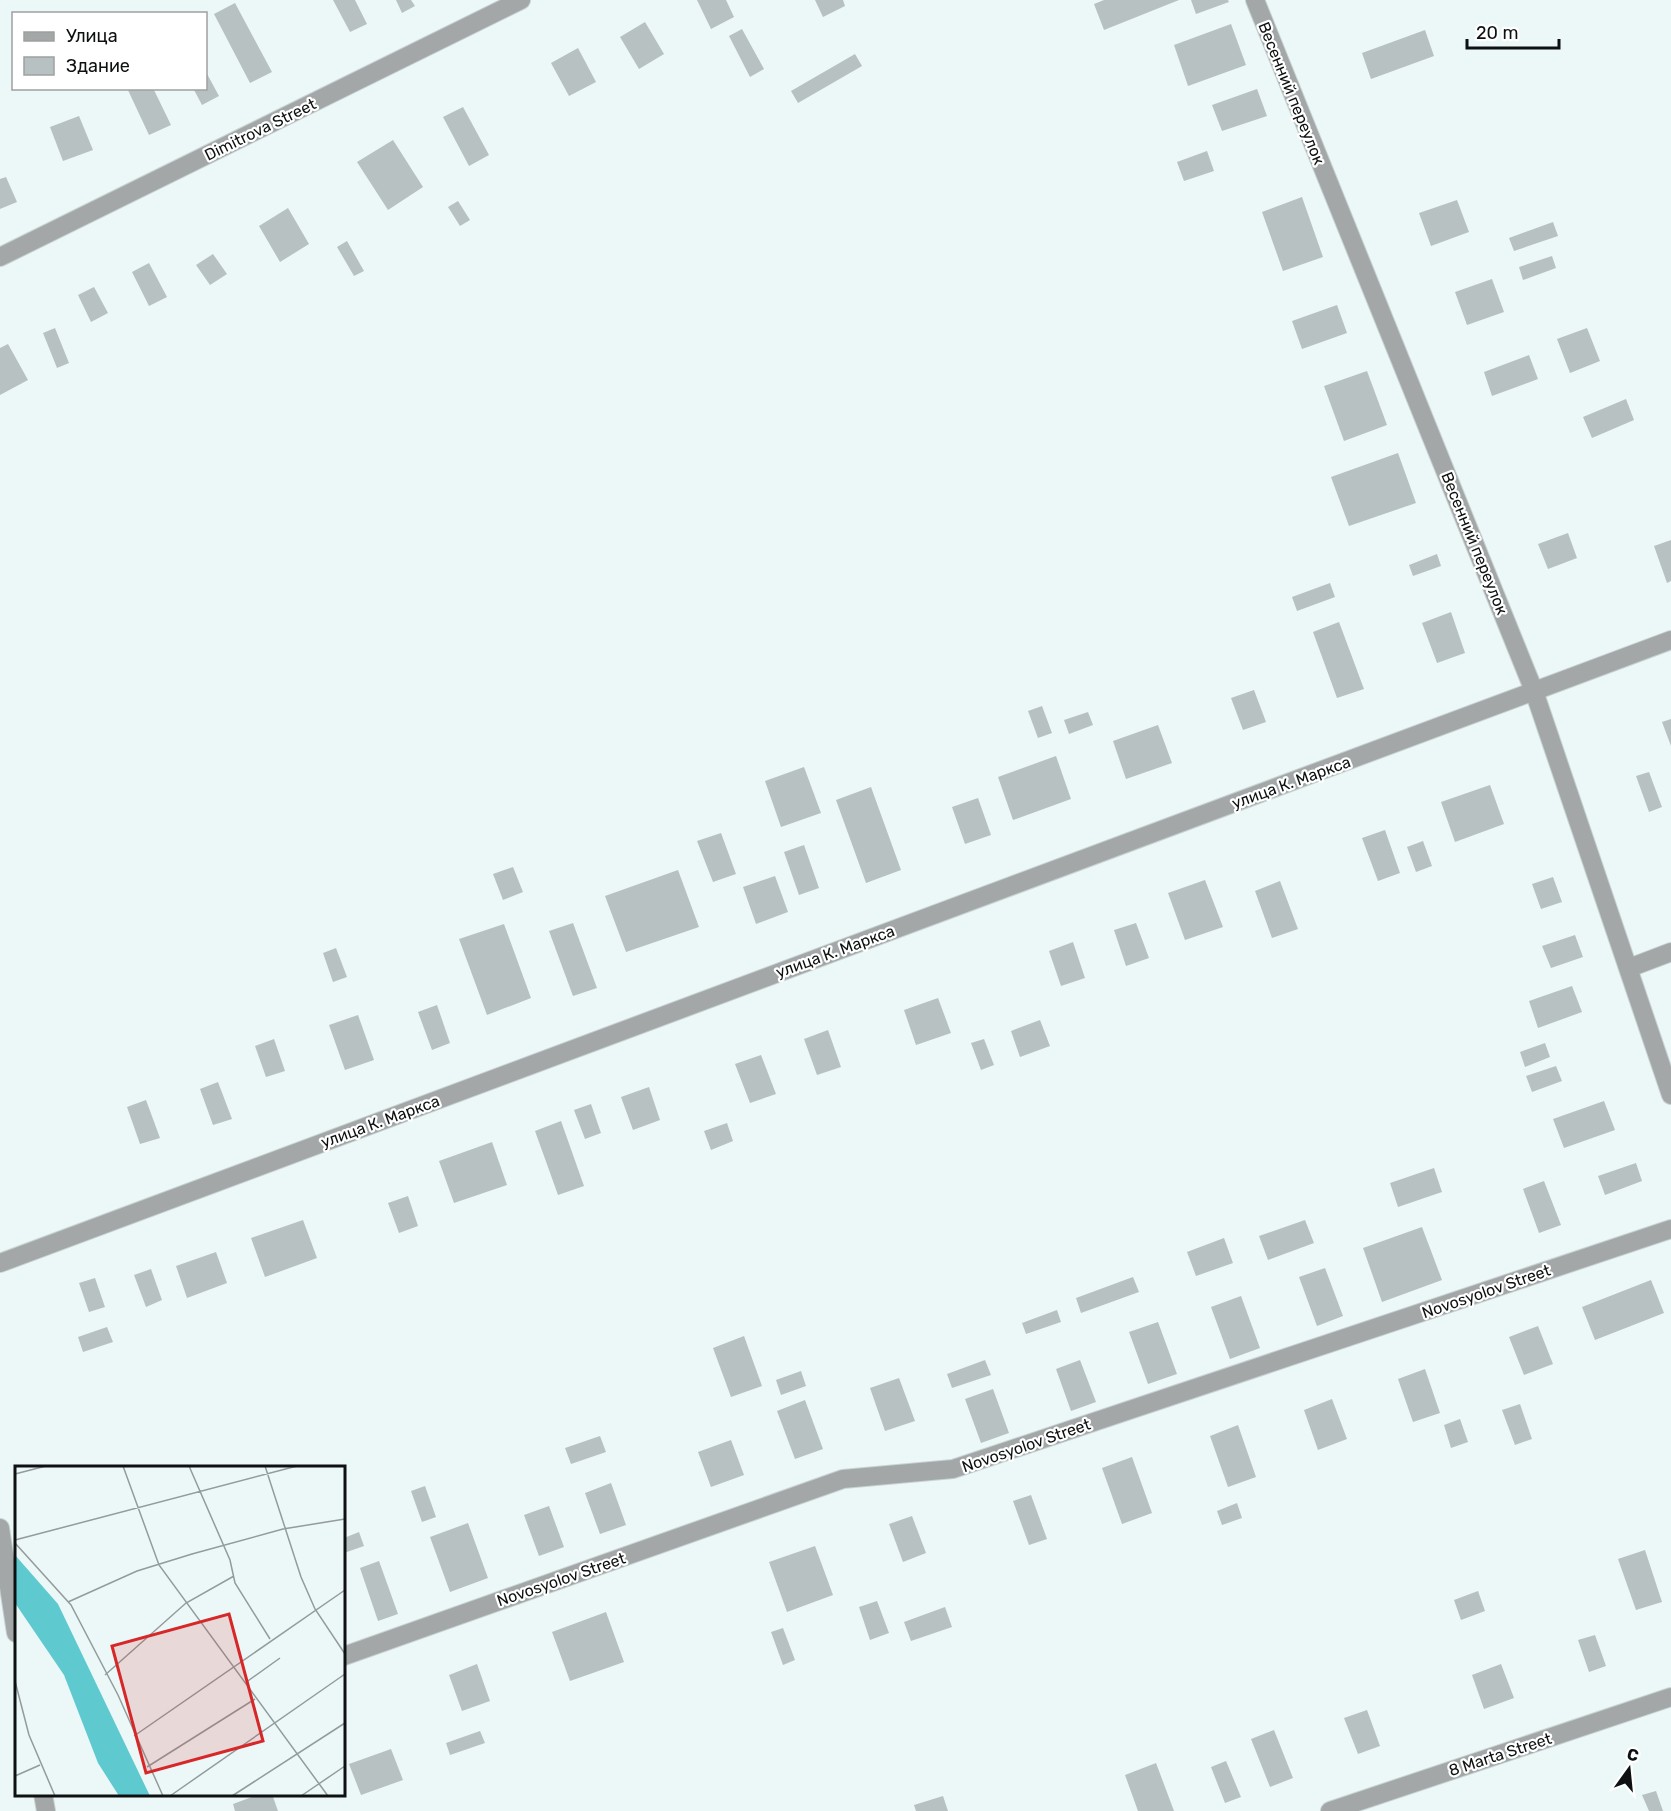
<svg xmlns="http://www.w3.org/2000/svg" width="1671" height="1811" font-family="Rubik,sans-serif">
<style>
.building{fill:#b7c1c2}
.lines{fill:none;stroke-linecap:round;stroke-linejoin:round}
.minor-casing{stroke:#c8d2d2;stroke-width:20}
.minor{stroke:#a3a7a7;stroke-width:18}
.labels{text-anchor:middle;stroke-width:4.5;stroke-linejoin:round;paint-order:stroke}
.street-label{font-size:16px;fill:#0e1111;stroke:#fff}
.inset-road{fill:none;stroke:#939b9b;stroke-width:1.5}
.view{fill:#d62828;fill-opacity:0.15;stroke:#d62828;stroke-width:3}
.inset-edge{fill:none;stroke:#0e1111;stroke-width:3}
</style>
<rect width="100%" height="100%" fill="#ecf7f7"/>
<g class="building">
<path d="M333,0H355L367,24L350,32Z"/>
<path d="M396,0H411L415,6L402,13Z"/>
<path d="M697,0H726L734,17L711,29Z"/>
<path d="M815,0H843L845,6L823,17Z"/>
<path d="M1104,0H1179L1104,30L1094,4Z"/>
<path d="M1191,0H1228L1229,2L1196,14Z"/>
<path d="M235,3L272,72L250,83L214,14Z"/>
<path d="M645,22L664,54L639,69L620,37Z"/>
<path d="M1231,24L1246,65L1188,86L1174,45Z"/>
<path d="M742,29L764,69L750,77L729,36Z"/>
<path d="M1425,30L1434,56L1371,79L1362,53Z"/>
<path d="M578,48L596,82L569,96L551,63Z"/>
<path d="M855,54L862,66L798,103L791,91Z"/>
<path d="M206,72L219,96L202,105L193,88H206Z"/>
<path d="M127,88H153L171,125L149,135Z"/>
<path d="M1257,89L1267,116L1222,131L1212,105Z"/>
<path d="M463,107L489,155L469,166L443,117Z"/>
<path d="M79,116L93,150L63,161L50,127Z"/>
<path d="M393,140L423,187L388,210L357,162Z"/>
<path d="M1207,151L1214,171L1184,181L1177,162Z"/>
<path d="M6,177L17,202L0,209V179Z"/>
<path d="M1302,197L1323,257L1283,271L1262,212Z"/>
<path d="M1457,200L1469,232L1431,246L1419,213Z"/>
<path d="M458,201L470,220L460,226L448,207Z"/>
<path d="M288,208L309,244L280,262L259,226Z"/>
<path d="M1553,222L1558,236L1514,251L1509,238Z"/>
<path d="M347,241L364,271L354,276L337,247Z"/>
<path d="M213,254L227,274L210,285L196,265Z"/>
<path d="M1552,256L1556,268L1523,280L1519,267Z"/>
<path d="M149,263L167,297L149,306L132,272Z"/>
<path d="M1492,279L1504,312L1467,325L1455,292Z"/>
<path d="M94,287L108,313L91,322L78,295Z"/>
<path d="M1337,305L1347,333L1302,349L1292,321Z"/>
<path d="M55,328L69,363L57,368L43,333Z"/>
<path d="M1587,328L1600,361L1570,373L1557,339Z"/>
<path d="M8,344L28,380L0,395V348Z"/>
<path d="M1529,355L1538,379L1492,396L1484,372Z"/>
<path d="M1367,371L1387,425L1344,441L1324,386Z"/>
<path d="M1626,399L1634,420L1592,438L1583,417Z"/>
<path d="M1398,453L1416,503L1349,526L1331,477Z"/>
<path d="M1568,533L1577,558L1548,569L1538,544Z"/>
<path d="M1671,540V581L1667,583L1654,546Z"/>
<path d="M1437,554L1441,566L1413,576L1409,565Z"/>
<path d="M1330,583L1335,597L1297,611L1292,597Z"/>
<path d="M1451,612L1465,653L1437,663L1422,623Z"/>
<path d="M1339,622L1364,689L1337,698L1313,632Z"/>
<path d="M1254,690L1266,722L1243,730L1231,698Z"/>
<path d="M1042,706L1052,733L1038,738L1028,711Z"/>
<path d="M1088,712L1093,725L1069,734L1064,720Z"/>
<path d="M1671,719V746L1662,722Z"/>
<path d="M1158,725L1172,763L1126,779L1113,741Z"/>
<path d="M1056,756L1071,799L1013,820L998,777Z"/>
<path d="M804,767L821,813L781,827L765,781Z"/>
<path d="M1649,772L1662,807L1649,812L1636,776Z"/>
<path d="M1490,785L1504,824L1455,842L1441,802Z"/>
<path d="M871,787L901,870L866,883L836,800Z"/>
<path d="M978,798L991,835L965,844L952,807Z"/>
<path d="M1385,830L1400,873L1378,881L1362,838Z"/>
<path d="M721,833L736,874L713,882L697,841Z"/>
<path d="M1423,841L1432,866L1416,872L1407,847Z"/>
<path d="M804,845L819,888L799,895L784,852Z"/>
<path d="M513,867L523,892L503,900L493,874Z"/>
<path d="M678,870L699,927L626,952L605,896Z"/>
<path d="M775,876L788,912L756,924L743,887Z"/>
<path d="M1553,877L1562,902L1541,909L1532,884Z"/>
<path d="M1205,880L1223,927L1185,940L1168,893Z"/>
<path d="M1280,881L1298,929L1272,938L1255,891Z"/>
<path d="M573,923L597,988L573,996L549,931Z"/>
<path d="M1136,923L1149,958L1126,966L1114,930Z"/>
<path d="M504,924L531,998L487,1015L459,939Z"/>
<path d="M1575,935L1583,957L1551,968L1542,946Z"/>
<path d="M1073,942L1085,978L1061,986L1049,951Z"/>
<path d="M336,948L347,977L333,982L323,953Z"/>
<path d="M1572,986L1582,1012L1538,1028L1529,1001Z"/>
<path d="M938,998L951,1033L916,1045L904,1010Z"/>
<path d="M437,1005L450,1043L432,1050L418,1012Z"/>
<path d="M358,1015L374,1060L345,1070L329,1025Z"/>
<path d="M1040,1020L1050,1046L1020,1057L1011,1031Z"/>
<path d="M828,1030L841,1067L817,1075L804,1039Z"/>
<path d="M274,1039L285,1071L266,1077L255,1046Z"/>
<path d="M984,1039L994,1065L981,1070L971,1043Z"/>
<path d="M1545,1043L1550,1057L1525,1067L1520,1052Z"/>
<path d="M761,1055L776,1094L750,1103L735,1064Z"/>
<path d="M1556,1066L1562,1081L1532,1092L1526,1076Z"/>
<path d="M218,1082L232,1119L213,1125L200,1089Z"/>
<path d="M649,1087L660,1120L633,1130L621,1097Z"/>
<path d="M146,1100L160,1138L140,1144L127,1107Z"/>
<path d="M1604,1101L1615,1130L1564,1148L1553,1119Z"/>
<path d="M591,1104L601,1133L585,1139L574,1110Z"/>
<path d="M561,1121L584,1186L558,1195L535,1131Z"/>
<path d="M727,1123L733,1141L711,1150L704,1131Z"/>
<path d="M492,1142L507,1185L454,1203L439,1161Z"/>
<path d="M1636,1163L1642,1181L1605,1195L1598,1176Z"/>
<path d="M1434,1168L1442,1192L1398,1207L1390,1183Z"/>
<path d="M1544,1181L1561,1225L1539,1233L1523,1189Z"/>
<path d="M408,1196L418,1226L399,1233L388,1203Z"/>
<path d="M303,1220L317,1258L265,1277L251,1238Z"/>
<path d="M1305,1220L1314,1243L1268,1260L1259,1236Z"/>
<path d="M1422,1227L1442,1280L1382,1302L1363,1248Z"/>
<path d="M1224,1238L1233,1263L1196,1276L1187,1252Z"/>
<path d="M216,1252L227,1283L187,1298L176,1266Z"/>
<path d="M1325,1268L1343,1316L1317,1326L1299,1277Z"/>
<path d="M151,1269L162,1300L146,1307L134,1275Z"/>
<path d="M1133,1277L1139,1292L1081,1313L1076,1298Z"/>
<path d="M95,1278L105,1307L89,1312L79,1283Z"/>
<path d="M1651,1280L1664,1313L1595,1340L1582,1307Z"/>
<path d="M1241,1296L1260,1348L1230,1359L1211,1307Z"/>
<path d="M1057,1310L1061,1322L1026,1334L1022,1323Z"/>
<path d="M1158,1322L1177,1374L1148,1384L1129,1332Z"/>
<path d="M1538,1326L1553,1364L1524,1375L1509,1337Z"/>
<path d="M107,1327L113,1342L83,1352L78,1337Z"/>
<path d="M744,1336L762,1386L731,1397L713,1348Z"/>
<path d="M985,1360L991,1375L952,1388L947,1374Z"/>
<path d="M1080,1360L1096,1402L1071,1411L1056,1369Z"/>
<path d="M1425,1369L1440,1413L1413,1422L1398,1379Z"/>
<path d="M801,1371L806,1386L781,1395L776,1380Z"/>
<path d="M899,1378L915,1421L885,1431L870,1388Z"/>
<path d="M993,1389L1009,1433L981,1443L965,1399Z"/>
<path d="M1332,1399L1347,1439L1318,1450L1304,1410Z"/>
<path d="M805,1400L823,1449L795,1459L777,1411Z"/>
<path d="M1520,1404L1532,1439L1515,1445L1502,1410Z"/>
<path d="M1460,1419L1468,1442L1451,1448L1444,1425Z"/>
<path d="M1238,1425L1256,1477L1228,1487L1210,1436Z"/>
<path d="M600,1436L606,1452L571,1464L565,1448Z"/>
<path d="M731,1440L744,1475L711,1487L698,1452Z"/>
<path d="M1132,1457L1152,1513L1122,1524L1102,1468Z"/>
<path d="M611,1483L626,1525L600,1534L585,1493Z"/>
<path d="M425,1486L436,1517L422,1522L411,1491Z"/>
<path d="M1031,1495L1047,1539L1029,1545L1013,1501Z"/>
<path d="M1237,1503L1242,1518L1222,1525L1217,1511Z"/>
<path d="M549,1506L564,1547L539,1556L524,1515Z"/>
<path d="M912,1516L926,1553L903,1562L889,1524Z"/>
<path d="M468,1523L488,1578L450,1592L430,1537Z"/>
<path d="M359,1532L364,1546L344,1553V1538Z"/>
<path d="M815,1546L833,1595L787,1612L769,1562Z"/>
<path d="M1645,1550L1662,1602L1636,1610L1618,1559Z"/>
<path d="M379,1561L398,1614L378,1621L360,1568Z"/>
<path d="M1478,1591L1485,1611L1461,1620L1454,1600Z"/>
<path d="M877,1601L889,1633L870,1640L859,1607Z"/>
<path d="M945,1607L952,1627L911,1641L904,1622Z"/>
<path d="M606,1612L624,1662L570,1681L552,1632Z"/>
<path d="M783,1628L795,1660L783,1665L771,1632Z"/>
<path d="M1595,1635L1606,1666L1589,1672L1578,1640Z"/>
<path d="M477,1664L490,1701L462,1711L449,1675Z"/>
<path d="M1501,1664L1514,1698L1484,1709L1472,1675Z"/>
<path d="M1367,1710L1380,1746L1358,1754L1344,1718Z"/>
<path d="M1274,1730L1293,1778L1270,1787L1251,1739Z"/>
<path d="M480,1731L485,1743L450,1755L446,1743Z"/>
<path d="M391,1749L403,1780L361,1795L349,1764Z"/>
<path d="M1226,1761L1241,1797L1225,1803L1211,1767Z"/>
<path d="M1156,1763L1174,1811H1138L1125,1775Z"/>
<path d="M1656,1791L1663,1811H1649L1642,1795Z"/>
<path d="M260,1794H272L278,1811H235L233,1804Z"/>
<path d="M943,1796L948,1811H916L914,1805Z"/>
</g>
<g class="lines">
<defs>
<g id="minor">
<path d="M1255,0L1534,691L1671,1095"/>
<path d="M0,257L521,0"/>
<path d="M1629,968L1671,952"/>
<path d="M0,1263L1671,640"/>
<path d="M0,1528L16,1633"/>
<path d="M344,1656L843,1479L953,1469L1671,1229"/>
<path d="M43,1794L46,1811"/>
<path d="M1330,1811L1671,1697"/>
</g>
</defs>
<use href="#minor" class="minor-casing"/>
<use href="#minor" class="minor"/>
</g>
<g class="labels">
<g class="street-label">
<text transform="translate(1292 93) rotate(68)" y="6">Весенний переулок</text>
<text transform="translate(260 129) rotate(-26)" y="6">Dimitrova Street</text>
<text transform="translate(1475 543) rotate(68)" y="6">Весенний переулок</text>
<text transform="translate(1291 782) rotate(-20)" y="6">улица К. Маркса</text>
<text transform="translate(835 951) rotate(-20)" y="6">улица К. Маркса</text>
<text transform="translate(380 1121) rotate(-20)" y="6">улица К. Маркса</text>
<text transform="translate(1486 1291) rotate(-19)" y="6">Novosyolov Street</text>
<text transform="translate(1026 1445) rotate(-19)" y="6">Novosyolov Street</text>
<text transform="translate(561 1579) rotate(-19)" y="6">Novosyolov Street</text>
<text transform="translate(1500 1754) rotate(-18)" y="6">8 Marta Street</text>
</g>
</g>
<g transform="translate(15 1466)">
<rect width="330" height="330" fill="#ecf7f7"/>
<path d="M0,89L43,138L135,330H104L83,297L49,209L0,137Z" fill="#5ecad0"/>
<path class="inset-road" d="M108,0L144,99L313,330M174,0L215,94L220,117L255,173M250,0L286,111L300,143L330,188M0,8L31,0M0,74L282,0M0,77L56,139L103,229L148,330M53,136L122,105L177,88L268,63L330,53M90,209L171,137L219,110M0,215L14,269L40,330M230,217L265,192M119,270L330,124M132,301L240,233M0,310L25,299M155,330L330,208M217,330L330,257M286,330L330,300"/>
<path class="view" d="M214,148L248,275L131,307L97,180Z"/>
<rect width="330" height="330" class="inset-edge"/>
</g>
<rect x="12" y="12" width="195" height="78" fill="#ffffff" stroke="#9fa0a0" stroke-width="1.5"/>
<rect x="24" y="32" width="30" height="9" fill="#a3a7a7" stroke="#9fa0a0" stroke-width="1.5"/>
<text x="66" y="42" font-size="18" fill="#0e1111">Улица</text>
<rect x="24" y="57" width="30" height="18" fill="#b7c1c2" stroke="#9fa0a0" stroke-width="1.5"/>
<text x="66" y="72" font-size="18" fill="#0e1111">Здание</text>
<g transform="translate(1629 1769) rotate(15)" stroke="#ffffff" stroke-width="4.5" paint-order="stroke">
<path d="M0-4.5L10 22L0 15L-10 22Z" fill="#0e1111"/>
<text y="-9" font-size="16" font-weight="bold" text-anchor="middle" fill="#0e1111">С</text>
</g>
<path d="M1467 39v9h92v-9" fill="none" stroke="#0e1111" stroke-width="3"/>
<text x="1476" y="39" font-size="18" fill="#0e1111" stroke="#ffffff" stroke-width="4.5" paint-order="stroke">20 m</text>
</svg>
